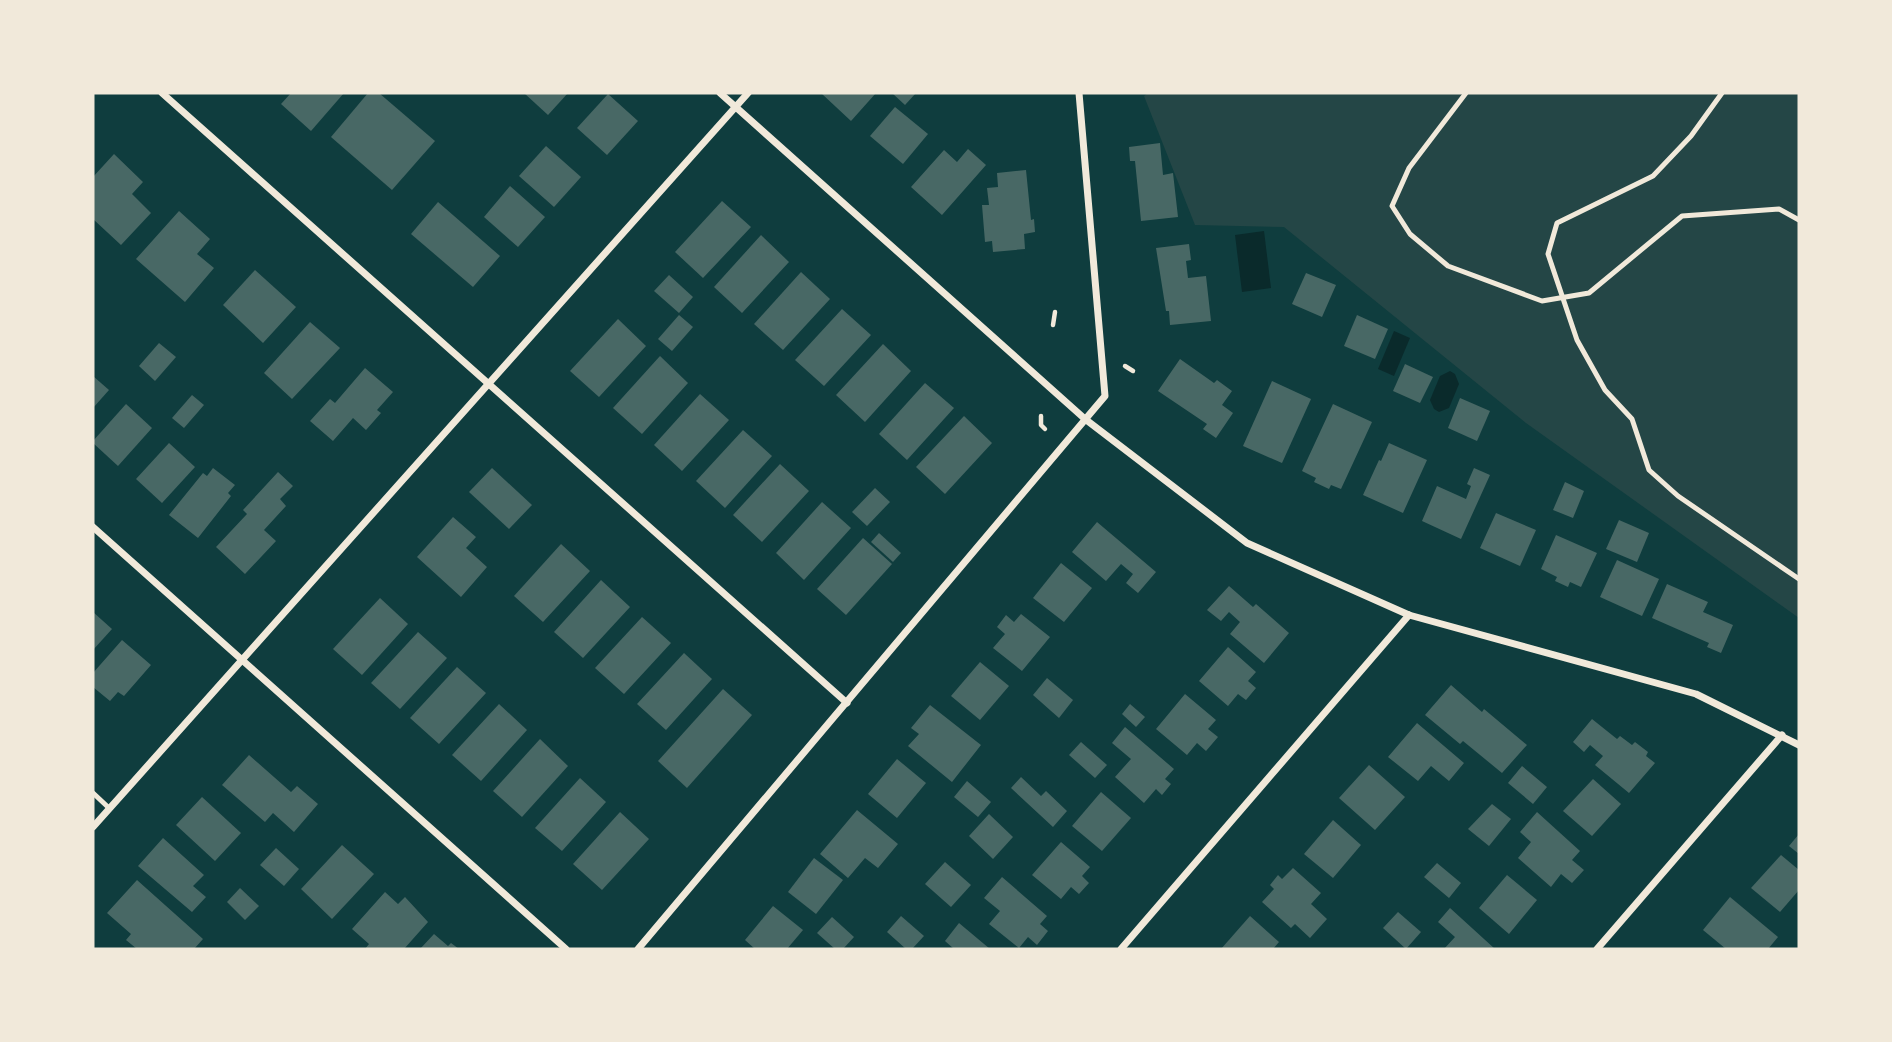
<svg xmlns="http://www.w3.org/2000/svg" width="1892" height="1042" font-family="Signika,sans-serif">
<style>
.green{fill:#244646}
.water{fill:#0a2a2b}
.building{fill:#486865}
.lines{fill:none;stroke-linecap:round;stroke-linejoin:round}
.path{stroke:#f1e9da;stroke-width:4.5}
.service{stroke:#f1e9da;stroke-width:5}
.minor{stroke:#f1e9da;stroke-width:7}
</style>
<rect width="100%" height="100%" fill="#0f3d3e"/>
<path class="green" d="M1148,93H1799V618L1526,423L1284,227L1195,225L1144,96Z"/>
<g class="water">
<path d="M1264,231L1271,288L1242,292L1235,235Z"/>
<path d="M1394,331L1410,338L1394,376L1378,369Z"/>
<path d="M1450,371L1455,374L1459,384L1449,408L1439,412L1434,409L1430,400L1440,376Z"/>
</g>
<g class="building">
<path d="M291,93H344L311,131L281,104Z"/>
<path d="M368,93H379L435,141L392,190L331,137Z"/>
<path d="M524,93H568L548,115Z"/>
<path d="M821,93H876L851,121Z"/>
<path d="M892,93H916L905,105Z"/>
<path d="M608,94L638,121L607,155L577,128Z"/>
<path d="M895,107L928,134L903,164L870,136Z"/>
<path d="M1160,143L1163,175L1173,173L1178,217L1141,221L1135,161H1130L1129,147Z"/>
<path d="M546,146L581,177L554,207L519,176Z"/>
<path d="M968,149L986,165L942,215L911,187L944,150L957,162Z"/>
<path d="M114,154L143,182L132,194L151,213L121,245L93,219V177Z"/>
<path d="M1026,170L1031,220L1034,219L1035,232L1024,234L1025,249L993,252L992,241L985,242L982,205H989L987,188L998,187L997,173Z"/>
<path d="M510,186L545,217L518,247L484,217Z"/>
<path d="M722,201L751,227L703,278L675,252Z"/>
<path d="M438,202L500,256L473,287L411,234Z"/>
<path d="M179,211L210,239L197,254L214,268L185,302L136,259Z"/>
<path d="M761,235L789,262L742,313L714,287Z"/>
<path d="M1189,244L1191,260L1186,261L1188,278L1206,276L1211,321L1170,325L1169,311H1166L1156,248Z"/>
<path d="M255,270L296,307L263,343L223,305Z"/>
<path d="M801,272L830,299L783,350L754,324Z"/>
<path d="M1306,273L1336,285L1322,317L1292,304Z"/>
<path d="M669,275L693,297L679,313L654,291Z"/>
<path d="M842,309L871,335L824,386L795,360Z"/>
<path d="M679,315L693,327L672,351L658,339Z"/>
<path d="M1357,315L1388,329L1375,359L1344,346Z"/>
<path d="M618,319L646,346L599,397L570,371Z"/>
<path d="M310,322L340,348L292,399L264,373Z"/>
<path d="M159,343L176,357L155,381L139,366Z"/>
<path d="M883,344L911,371L865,422L836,395Z"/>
<path d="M660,356L688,383L642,434L613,408Z"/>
<path d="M1180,359L1214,383L1217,380L1232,391L1222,405L1233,413L1216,438L1203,429L1207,424L1158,391Z"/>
<path d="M1405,364L1433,377L1420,403L1393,391Z"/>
<path d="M365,368L393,392L377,410L381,413L366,430L353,418L333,441L310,421L330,399L335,403Z"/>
<path d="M93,376L109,390L93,408Z"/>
<path d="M1272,381L1311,399L1282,463L1243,446Z"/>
<path d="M925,383L954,408L907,460L879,434Z"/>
<path d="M700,394L729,420L682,471L654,445Z"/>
<path d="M192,395L204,405L184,428L172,418Z"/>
<path d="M1460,398L1490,411L1477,441L1448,428Z"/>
<path d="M126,404L152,428L118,466L93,443V441Z"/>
<path d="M1333,404L1372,422L1341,489L1331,485L1329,489L1314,482L1316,478L1302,471Z"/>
<path d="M964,416L992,443L945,494L916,467Z"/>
<path d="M743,430L772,456L725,508L696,481Z"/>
<path d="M169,443L195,467L162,503L136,479Z"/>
<path d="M1389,443L1427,460L1403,513L1363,495L1379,460L1381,461Z"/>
<path d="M780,464L809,491L762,542L733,515Z"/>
<path d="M213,468L235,485L228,493L231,496L198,538L169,515L203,473L207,476Z"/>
<path d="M492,468L532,505L509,529L469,492Z"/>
<path d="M1474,468L1490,475L1461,539L1422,521L1437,486L1466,499L1471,486L1467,484Z"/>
<path d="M278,472L293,486L280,499L286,506L264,530L276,541L245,574L216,547L247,514L243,510Z"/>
<path d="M1565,482L1584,491L1573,518L1553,510Z"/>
<path d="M875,488L890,502L867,526L852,512Z"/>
<path d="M822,502L851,528L804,580L776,553Z"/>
<path d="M1496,513L1536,530L1520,566L1480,548Z"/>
<path d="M453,517L476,537L466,548L487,567L461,597L417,557Z"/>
<path d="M1619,520L1649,533L1637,562L1606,549Z"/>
<path d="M1097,522L1156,572L1138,593L1126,583L1133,574L1121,564L1106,581L1072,552Z"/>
<path d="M879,533L901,553L893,562L871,542Z"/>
<path d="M1556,535L1597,553L1581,587L1570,582L1568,587L1555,581L1557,577L1541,569Z"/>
<path d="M863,538L892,564L846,615L817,589Z"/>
<path d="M561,544L590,571L543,622L514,596Z"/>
<path d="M1617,560L1659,579L1642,616L1600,597Z"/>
<path d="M1061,563L1092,588L1064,622L1033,598Z"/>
<path d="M601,580L630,607L583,658L554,632Z"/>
<path d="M1667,584L1708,602L1703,612L1733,625L1721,653L1707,647L1709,643L1652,618Z"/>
<path d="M1229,586L1253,607L1256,604L1289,633L1264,663L1230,634L1240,622L1229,612L1221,621L1207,610Z"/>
<path d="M380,598L408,624L362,675L333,649Z"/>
<path d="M93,612L112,629L93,650Z"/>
<path d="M1021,614L1050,637L1022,671L993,648L1005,634L997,627L1006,615L1014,622Z"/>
<path d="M642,617L671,643L624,694L595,668Z"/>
<path d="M418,632L447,658L400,709L371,683Z"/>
<path d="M122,640L151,665L124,696L118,692L110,701L93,687V673Z"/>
<path d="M1228,647L1256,672L1248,681L1256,688L1246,700L1238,694L1228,706L1199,681Z"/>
<path d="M684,653L712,679L666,730L637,704Z"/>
<path d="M980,662L1009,686L980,720L951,696Z"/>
<path d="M457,667L486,693L439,744L410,718Z"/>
<path d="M1047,678L1073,700L1059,718L1033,695Z"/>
<path d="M1451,685L1482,712L1484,709L1527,745L1502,773L1463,741L1460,744L1425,715Z"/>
<path d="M723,689L752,715L687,788L658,761Z"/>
<path d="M1185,694L1216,720L1208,729L1218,737L1206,751L1197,743L1187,755L1156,729Z"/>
<path d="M499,704L527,730L481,781L452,755Z"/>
<path d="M1130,704L1145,717L1136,727L1122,714Z"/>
<path d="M930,705L981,745L952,782L908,746L919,734L911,728Z"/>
<path d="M1592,719L1617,739L1620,736L1632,745L1635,742L1648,752L1646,756L1655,763L1629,793L1595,765L1603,756L1590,745L1584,752L1573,742Z"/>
<path d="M1417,723L1464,763L1449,781L1431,766L1418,781L1388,757Z"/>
<path d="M1125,727L1174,769L1165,779L1171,784L1162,795L1156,789L1144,803L1115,777L1131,759L1112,743Z"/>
<path d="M540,739L568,766L522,817L493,791Z"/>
<path d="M1081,742L1107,765L1095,778L1069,755Z"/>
<path d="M249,755L291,792L297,786L318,804L294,832L273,813L265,822L222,785Z"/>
<path d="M897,759L926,783L897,818L868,794Z"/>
<path d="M1369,765L1405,797L1375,830L1339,798Z"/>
<path d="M1522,766L1547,787L1533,804L1508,783Z"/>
<path d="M1021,777L1041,796L1046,791L1067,811L1053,827L1011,788Z"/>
<path d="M580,778L606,802L562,851L535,828Z"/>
<path d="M1593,779L1621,804L1592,836L1563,811Z"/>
<path d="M967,781L991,802L978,817L954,797Z"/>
<path d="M1101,792L1131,818L1102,851L1072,826Z"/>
<path d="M202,797L241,833L215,861L176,825Z"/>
<path d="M1492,804L1511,819L1489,846L1468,829Z"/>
<path d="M857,810L898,844L878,868L865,858L848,878L820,854Z"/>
<path d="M620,812L649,839L602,890L573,864Z"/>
<path d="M1537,812L1580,851L1572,860L1584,870L1572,883L1561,874L1551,887L1518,858L1531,842L1520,832Z"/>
<path d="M989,814L1013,837L993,859L969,836Z"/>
<path d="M1333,820L1361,845L1333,878L1304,854Z"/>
<path d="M1799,834V854L1789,846Z"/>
<path d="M163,838L204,875L193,886L206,897L192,912L138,866Z"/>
<path d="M1061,842L1090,867L1082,876L1089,883L1079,894L1071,887L1061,899L1032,875Z"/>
<path d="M342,845L374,874L332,919L301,889Z"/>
<path d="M276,848L299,869L284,886L260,865Z"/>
<path d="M1781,855L1799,870V890L1780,912L1751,888Z"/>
<path d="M814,858L843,880L816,914L788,892Z"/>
<path d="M945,862L971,885L951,907L925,884Z"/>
<path d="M1437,863L1461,883L1449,898L1424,877Z"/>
<path d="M1293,868L1321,893L1311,904L1327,919L1310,938L1295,924L1291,928L1262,902L1274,889L1270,885L1278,875L1282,879Z"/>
<path d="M1507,875L1537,900L1509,934L1479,908Z"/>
<path d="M1002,877L1047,916L1040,924L1048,931L1037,945L1028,937L1019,948L989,924L1000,911L984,898Z"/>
<path d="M137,880L203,939L194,949H137L126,940L131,934L107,913Z"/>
<path d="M240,888L259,906L245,920L227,902Z"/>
<path d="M385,892L398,904L405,897L428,922L404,949H365L369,944L352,929Z"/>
<path d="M1730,897L1778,937L1768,949H1726L1703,930Z"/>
<path d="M773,906L803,930L787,949H755L745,940Z"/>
<path d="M1450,908L1495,949H1444L1455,937L1438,922Z"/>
<path d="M1398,912L1421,932L1406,949L1383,928Z"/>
<path d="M901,916L924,936L912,949H906L887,932Z"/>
<path d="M1250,916L1279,942L1273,949H1221Z"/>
<path d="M832,917L854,937L843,949H835L817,933Z"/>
<path d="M959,923L990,949H954L945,941Z"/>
<path d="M434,934L448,946L451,943L459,949H420Z"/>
</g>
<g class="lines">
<g class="path">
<path d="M1053,325L1055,312"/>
<path d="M1125,366L1133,371"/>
<path d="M1041,416V425L1045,429"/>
</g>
<g class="service">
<path d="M1466,93L1409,168L1392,206L1410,234L1448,266L1542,301L1589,293L1682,216L1779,209L1799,220"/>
<path d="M1722,93L1691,136L1653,176L1557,223L1548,254L1577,340L1605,390L1632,419L1649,470L1678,496L1799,579"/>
<path d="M93,793L109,808"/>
</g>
<g class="minor">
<path d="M162,93L847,703"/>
<path d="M720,93L1085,419L1247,543L1409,615L1696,694L1799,745"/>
<path d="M93,527L566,949"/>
<path d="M93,827L748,93"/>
<path d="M638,949L1105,396L1079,93"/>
<path d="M1121,949L1409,615"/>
<path d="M1597,949L1782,735"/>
</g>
</g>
<rect width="1892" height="1042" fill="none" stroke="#f1e9da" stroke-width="189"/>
</svg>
